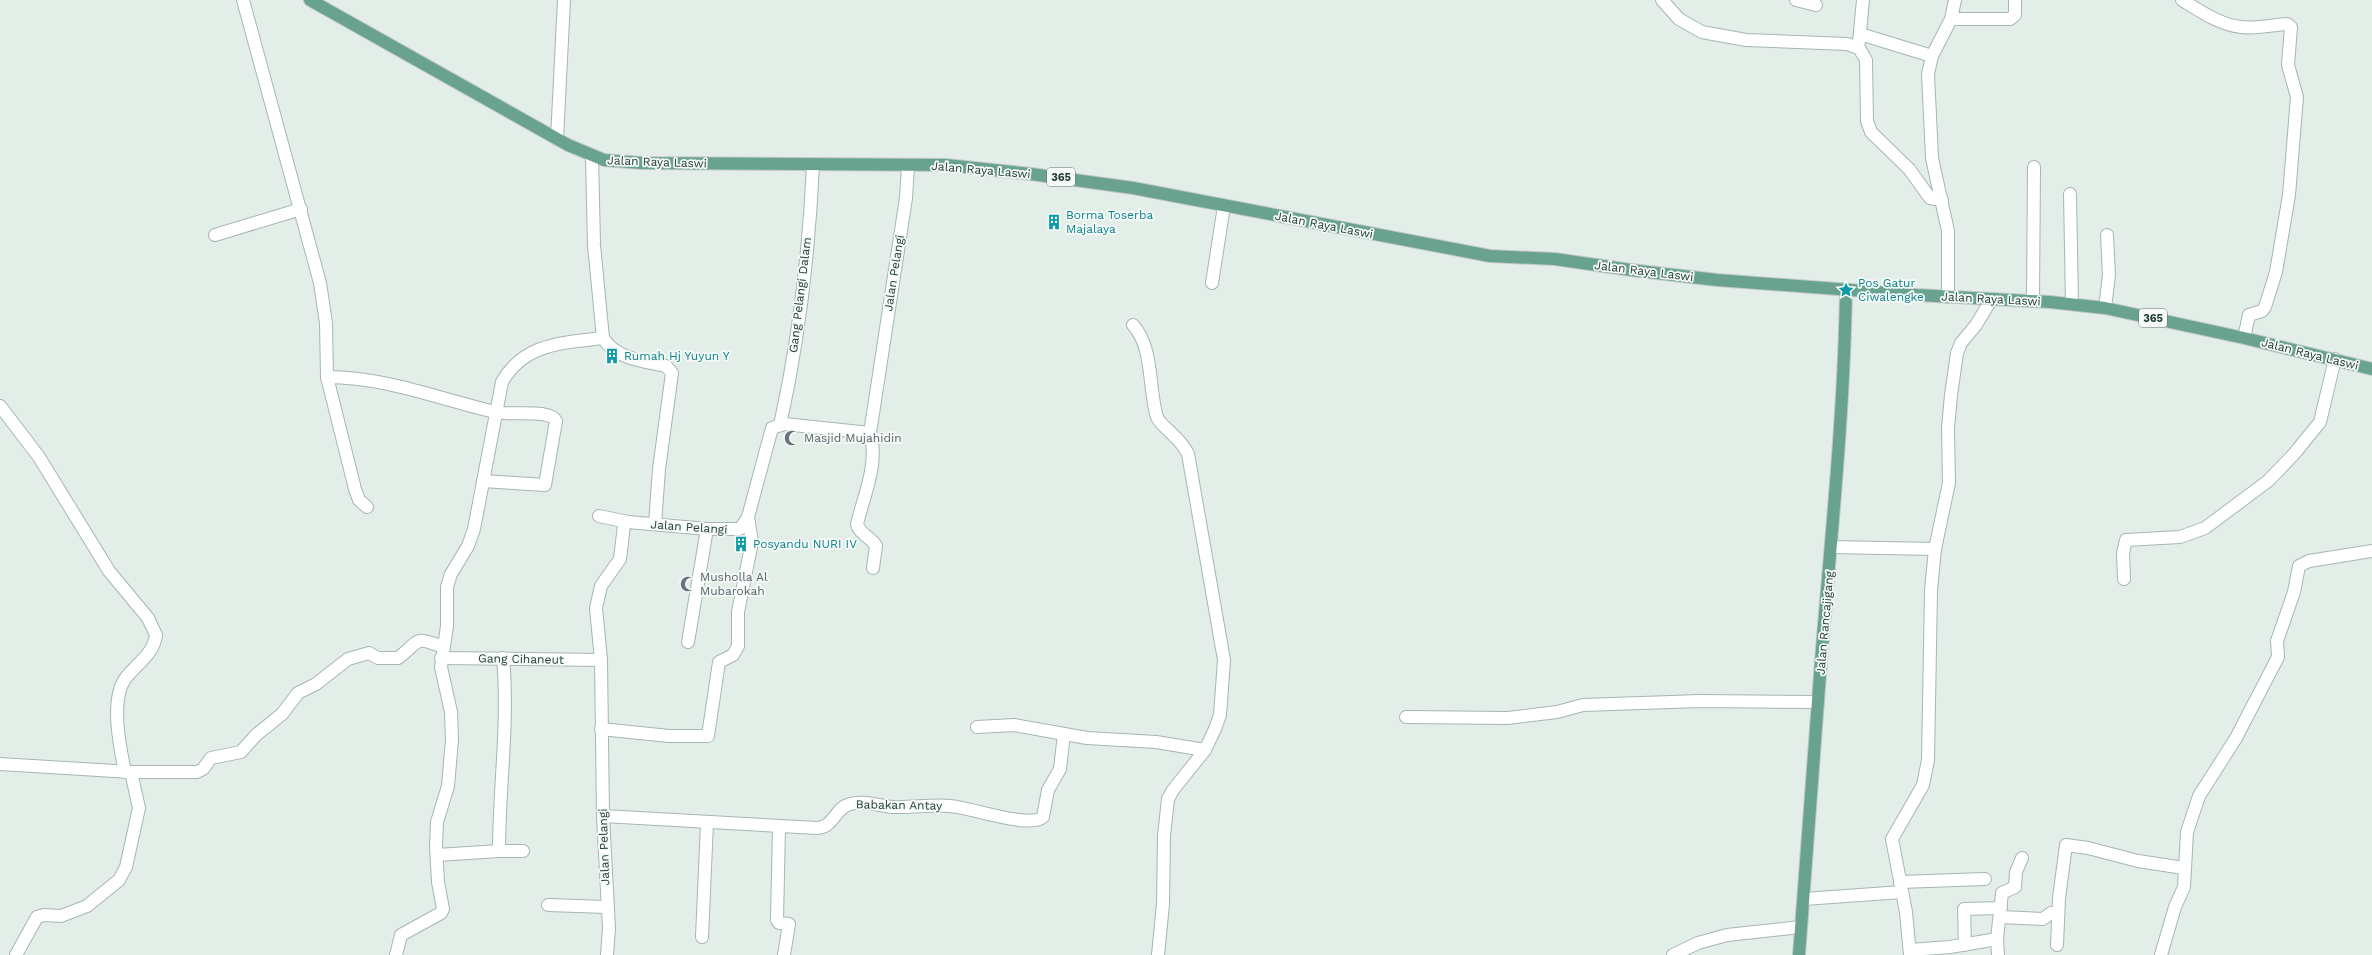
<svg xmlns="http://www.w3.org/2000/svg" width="2372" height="955" font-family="'Work Sans',sans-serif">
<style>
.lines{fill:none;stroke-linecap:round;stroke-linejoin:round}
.minor-casing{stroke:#a6b6b0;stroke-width:14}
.major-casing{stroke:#c1c9c7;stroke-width:14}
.minor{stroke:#fff;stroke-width:12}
.major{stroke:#69a390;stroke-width:12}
.labels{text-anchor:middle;stroke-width:3.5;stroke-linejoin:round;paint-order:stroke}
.shield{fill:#f5faf7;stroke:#627770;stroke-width:1}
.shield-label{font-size:11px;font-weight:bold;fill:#233f36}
.street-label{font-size:12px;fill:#233f36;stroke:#f5faf7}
.culture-label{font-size:12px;fill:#0d838f;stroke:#f5faf7;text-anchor:start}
.worship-label{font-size:12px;fill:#5b616d;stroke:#f5faf7;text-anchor:start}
</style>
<rect width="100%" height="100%" fill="#e4eee9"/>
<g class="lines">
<defs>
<g id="minor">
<path d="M243,0L320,283L326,323L327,377L355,489L359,500L367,507"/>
<path d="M1662,0L1679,19L1702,32L1746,40L1847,44L1859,48L1866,60L1867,121L1871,132L1909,169L1930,198L1942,200"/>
<path d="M1796,0L1816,5"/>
<path d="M2182,0C2200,11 2220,25 2241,27C2256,29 2272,25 2287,24L2291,27L2288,65L2297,97L2289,195L2276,272L2265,307L2262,311L2249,315L2244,338"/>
<path d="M1951,19H2010L2015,15V0"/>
<path d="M1860,34L1932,56"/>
<path d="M1859,42L1863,0"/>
<path d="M557,139L564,0"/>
<path d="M2070,194L2072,304"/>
<path d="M215,235L301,209"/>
<path d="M1212,283L1224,206"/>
<path d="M1948,297V231L1932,158L1928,74L1932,56L1951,19L1955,0"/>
<path d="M2033,301L2034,167"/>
<path d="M2105,308L2109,275L2107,235"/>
<path d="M1133,325C1154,348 1148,388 1157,417C1160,426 1181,438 1188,454L1224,660L1220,715L1215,729L1205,750L1173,790L1168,799L1164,836L1163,904L1158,955"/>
<path d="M603,338C616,359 643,361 666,366L672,373L659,469L655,524"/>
<path d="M327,377C386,377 439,399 495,412C509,416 550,408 556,421L545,485L483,481"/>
<path d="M0,406L39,457L109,571L148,618L156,635C154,654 136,664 125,679C110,700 120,748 125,772"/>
<path d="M780,425C799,340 809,251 813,165"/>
<path d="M870,433C879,463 864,495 857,524C859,534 871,537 876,546L873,568"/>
<path d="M599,516L628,522"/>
<path d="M1831,547L1935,549"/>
<path d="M2124,579L2123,553L2126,540L2180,537L2205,528L2268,481L2294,454L2320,422L2335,359"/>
<path d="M688,642L707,529"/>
<path d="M441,658L601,660"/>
<path d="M1406,717L1508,718L1557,712L1583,705L1700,701L1818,702"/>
<path d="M977,727L1014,725L1087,738L1156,742L1205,750"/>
<path d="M601,729L669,736H708L719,662L733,655L738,646V612L752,542L748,517"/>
<path d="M0,764L131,772H197L203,769L211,758L241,752L256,735L282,714L298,693L316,684L348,659L369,653L378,658H398C421,641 412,635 443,647"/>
<path d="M603,816L817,828C834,827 835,808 850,804C863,800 879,806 893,807C912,808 931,804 950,806C969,807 1029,829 1043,817L1048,790L1060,769L1064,734"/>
<path d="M779,827L777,920L779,923L789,924L784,955"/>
<path d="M499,851H523"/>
<path d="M437,855L499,851C499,787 509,722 503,658"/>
<path d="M1900,882L1985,879"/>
<path d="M1804,899L1902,892"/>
<path d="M548,905L607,907"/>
<path d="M2000,917L2043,919L2051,913H2058"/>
<path d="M702,937L707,823"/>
<path d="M1997,939L1998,955"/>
<path d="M1965,945L1964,909L2001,908"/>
<path d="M2057,945L2059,898L2066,845L2088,848L2138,861L2184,868"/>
<path d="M1910,950L1950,947L1997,939L2002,893L2015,887L2016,872L2022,858"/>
<path d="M16,955L37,917L44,915L61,916L87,906L119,880L126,867L139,808L131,772"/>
<path d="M396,955L401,935L441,913L443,909L438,882L436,846L437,822L448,786L452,740L451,712L441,667L447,626V587L451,574L468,546L474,529L502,382C524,343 562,343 603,338L594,245L592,156"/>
<path d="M607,955L609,928L603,816L601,660L596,608L601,586L620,559L624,525L628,522L707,529H740L748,517L772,428L784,424L870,433L906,198L908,166"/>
<path d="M1673,955L1698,943L1727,935L1801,927"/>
<path d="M1910,955L1906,912L1892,839L1923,785L1928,760L1931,590L1935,549L1949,483L1948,428L1951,395L1957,353L1961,343L1976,325L1991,300"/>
<path d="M2161,955L2175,907L2184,887L2187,832L2199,796L2236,738L2278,657L2277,641L2294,592L2299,566L2309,561L2372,551"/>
</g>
<g id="major">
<path d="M310,0L568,145L604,160L642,163L946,165L1031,174L1133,188L1490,256L1555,259L1631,270L1717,280L1917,295L2050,302L2105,308L2244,338L2372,369"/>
<path d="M1799,955C1807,857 1813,759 1821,661C1831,537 1844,415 1846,290"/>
</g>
</defs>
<use href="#minor" class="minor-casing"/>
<use href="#major" class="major-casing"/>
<use href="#minor" class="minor"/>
<use href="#major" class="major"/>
</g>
<defs>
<symbol id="building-bare" viewBox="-9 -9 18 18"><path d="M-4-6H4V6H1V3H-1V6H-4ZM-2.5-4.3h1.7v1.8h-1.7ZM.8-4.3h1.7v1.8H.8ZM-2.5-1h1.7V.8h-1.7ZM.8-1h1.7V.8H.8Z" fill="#0f9aa8" stroke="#f5faf7" stroke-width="2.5" paint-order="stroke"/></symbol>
<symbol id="sight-bare" viewBox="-9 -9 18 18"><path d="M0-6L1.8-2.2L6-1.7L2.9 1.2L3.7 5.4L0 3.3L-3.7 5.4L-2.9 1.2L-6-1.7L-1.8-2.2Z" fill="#0f9aa8" stroke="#f5faf7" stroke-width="2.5" paint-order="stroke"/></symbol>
<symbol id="mosque-bare" viewBox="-9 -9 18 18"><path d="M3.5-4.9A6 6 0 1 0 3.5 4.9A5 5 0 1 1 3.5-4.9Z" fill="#6b7280" stroke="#f5faf7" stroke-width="2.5" paint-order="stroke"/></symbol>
</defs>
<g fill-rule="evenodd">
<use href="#building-bare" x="1043" y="211" width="22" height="22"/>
<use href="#sight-bare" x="1835" y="279" width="22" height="22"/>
<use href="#building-bare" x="601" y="345" width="22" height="22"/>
<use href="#mosque-bare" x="781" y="427" width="22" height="22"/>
<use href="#building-bare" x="730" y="533" width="22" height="22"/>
<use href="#mosque-bare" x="677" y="573" width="22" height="22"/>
</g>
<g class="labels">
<g class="shield">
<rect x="1047" y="168" width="28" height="18" rx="3"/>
<rect x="2139" y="309" width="28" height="18" rx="3"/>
</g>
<g class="shield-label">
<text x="1061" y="181">365</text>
<text x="2153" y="322">365</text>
</g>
<g class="street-label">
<text transform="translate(657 162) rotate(2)" y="4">Jalan Raya Laswi</text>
<text transform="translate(981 170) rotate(5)" y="4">Jalan Raya Laswi</text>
<text transform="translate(1324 225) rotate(11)" y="4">Jalan Raya Laswi</text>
<text transform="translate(1644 271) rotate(7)" y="4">Jalan Raya Laswi</text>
<text transform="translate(894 273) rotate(-81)" y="4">Jalan Pelangi</text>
<text transform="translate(800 295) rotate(-83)" y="4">Gang Pelangi Dalam</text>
<text transform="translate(1991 299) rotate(3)" y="4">Jalan Raya Laswi</text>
<text transform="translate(2310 354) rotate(14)" y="4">Jalan Raya Laswi</text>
<text transform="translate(689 527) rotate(4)" y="4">Jalan Pelangi</text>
<text transform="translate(1825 623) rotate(-85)" y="4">Jalan Rancajigang</text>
<text transform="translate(521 659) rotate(1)" y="4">Gang Cihaneut</text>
<text transform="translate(899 805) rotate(1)" y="4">Babakan Antay</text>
<text transform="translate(604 847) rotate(-92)" y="4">Jalan Pelangi</text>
</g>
<g class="culture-label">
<text x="1066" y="219">Borma Toserba<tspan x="1066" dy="14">Majalaya</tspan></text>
<text x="1858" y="287">Pos Gatur<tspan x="1858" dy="14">Ciwalengke</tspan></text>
<text x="624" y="360">Rumah Hj Yuyun Y</text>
<text x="753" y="548">Posyandu NURI IV</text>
</g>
<g class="worship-label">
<text x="804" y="442">Masjid Mujahidin</text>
<text x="700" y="581">Musholla Al<tspan x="700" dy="14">Mubarokah</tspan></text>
</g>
</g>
</svg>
